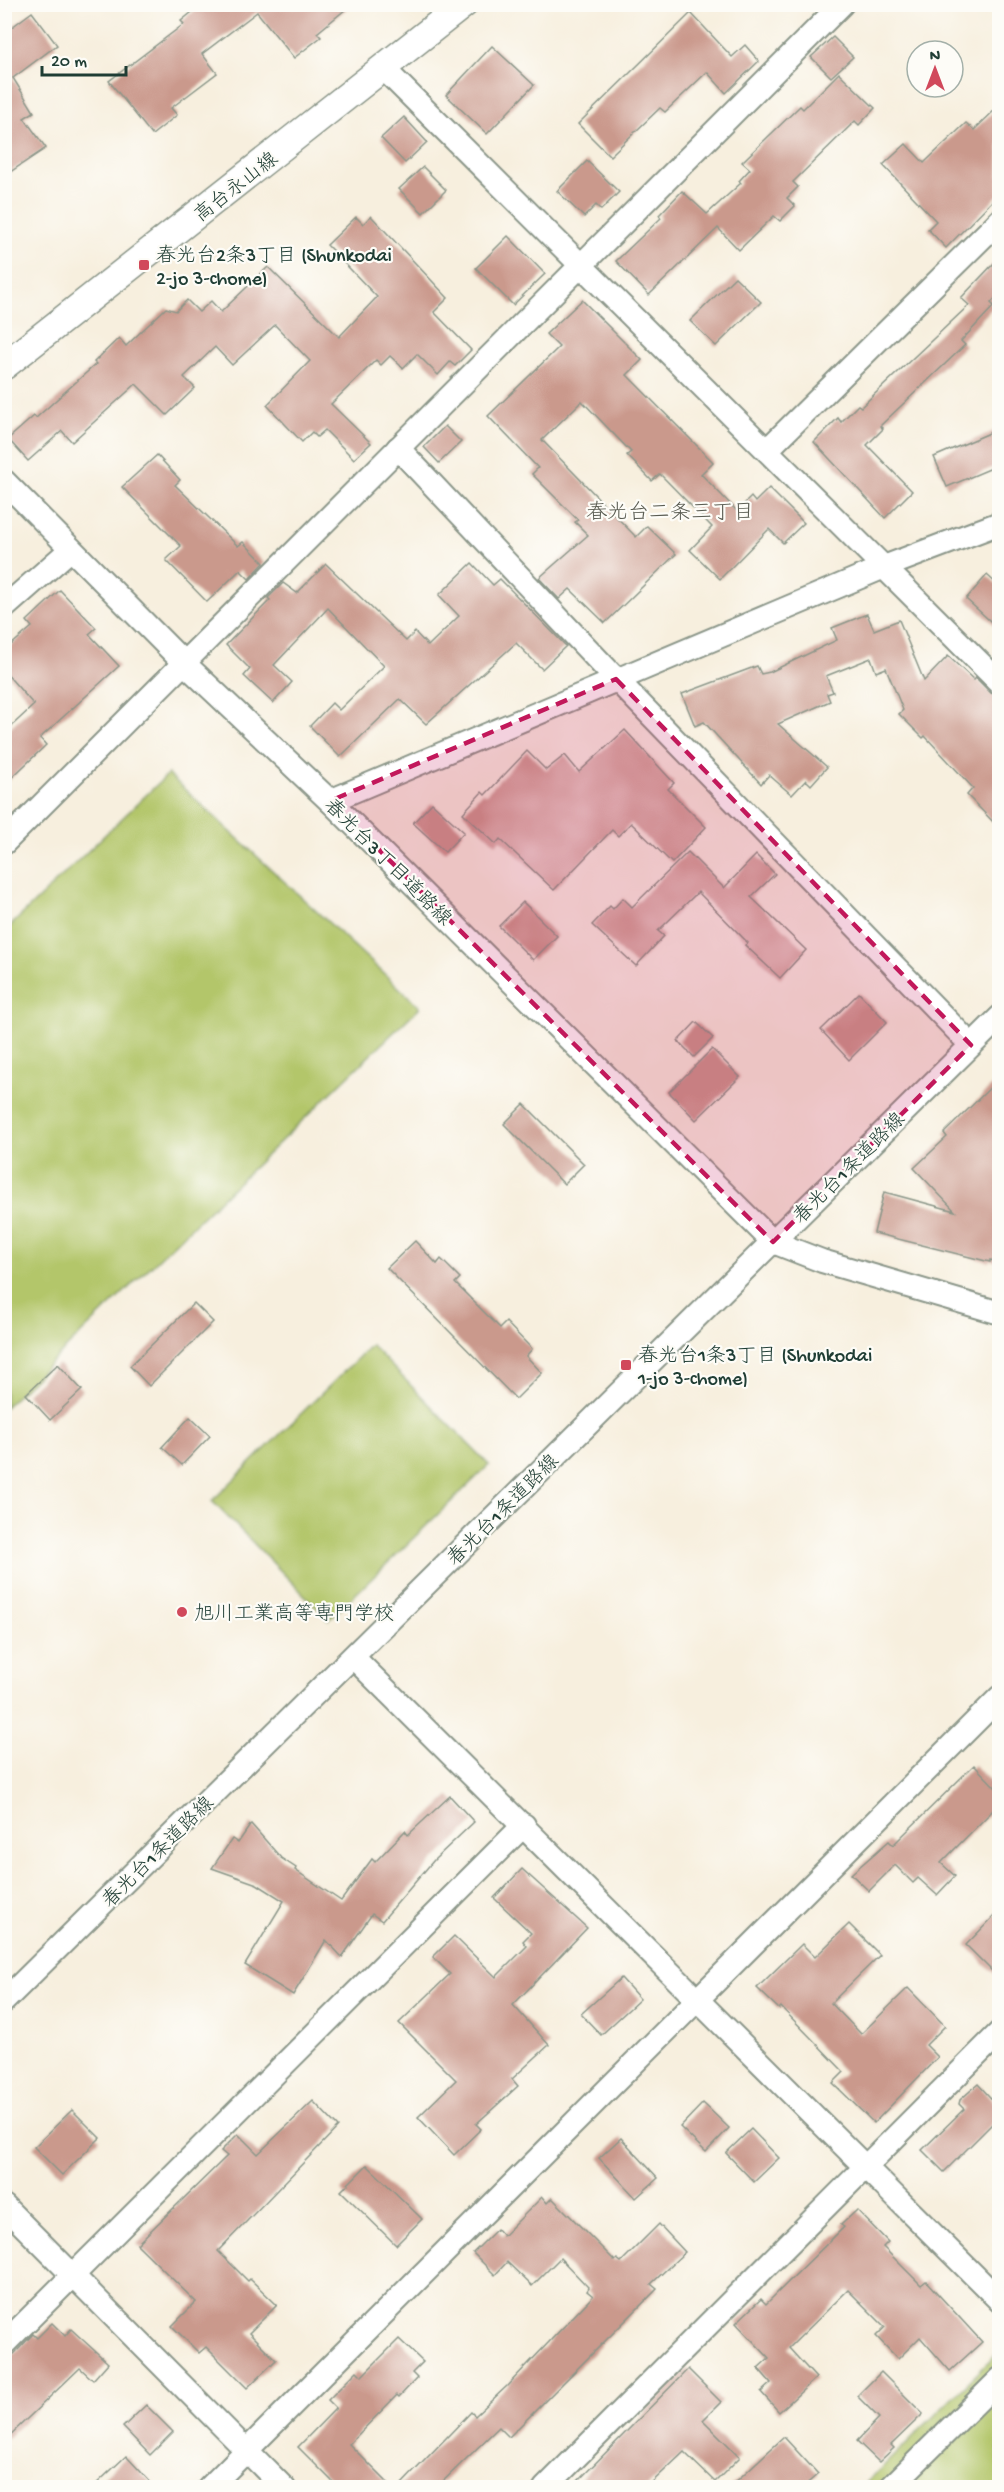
<svg xmlns="http://www.w3.org/2000/svg" width="1004" height="2492" font-family="'Gochi Hand','Klee One',sans-serif">
<style>
.green{fill:#b3c66a;stroke:#69824f;stroke-width:1.5}
.building{fill:#ca998c}
.lines{fill:none;stroke-linecap:round;stroke-linejoin:round}
.minor-casing{stroke:#8b9689;stroke-width:26}
.tertiary-casing{stroke:#8b9689;stroke-width:30}
.minor{stroke:#fff;stroke-width:22}
.tertiary{stroke:#fff;stroke-width:27}
.marked{fill:#c2185b;fill-opacity:0.2;stroke:#c2185b;stroke-width:4.5;stroke-dasharray:12 8;stroke-linejoin:round}
.poi-dot{fill:#d1495b;stroke:#fdfcf7;stroke-width:2}
.labels{text-anchor:middle;stroke-width:4.5;stroke-linejoin:round;paint-order:stroke}
.street-label{font-size:20px;fill:#1f3d34;stroke:#fdfcf7}
.poi-label{font-size:20px;fill:#1f3d34;stroke:#fdfcf7;text-anchor:start}
.neighbourhood-label{font-size:21px;fill:#5b5d53;stroke:#fdfcf7}
</style>
<rect width="100%" height="100%" fill="#fdfcf7"/>
<filter id="ink" filterUnits="userSpaceOnUse"><feTurbulence type="fractalNoise" baseFrequency=".0167" numOctaves="2"/><feDisplacementMap in="SourceGraphic" scale="12" xChannelSelector="R" yChannelSelector="G"/><feConvolveMatrix kernelMatrix="1 2 1 2 8 2 1 2 1" color-interpolation-filters="sRGB"/></filter>
<filter id="wash" filterUnits="userSpaceOnUse"><feTurbulence type="fractalNoise" baseFrequency=".008" numOctaves="4" result="noise"/><feDisplacementMap in="SourceGraphic" scale="24" xChannelSelector="R" yChannelSelector="G"/><feGaussianBlur stdDeviation="1.35" result="paint"/><feColorMatrix in="noise" values="0 0 0 0 0 0 0 0 0 0 0 0 0 0 0 0 0 1.4 0 .05"/><feComposite in="paint" operator="in"/></filter>
<g filter="url(#wash)">
<rect width="100%" height="100%" fill="#f7efde"/>
<g class="green">
<path d="M168,774L420,1007L5,1407V931Z"/>
<path d="M371,1345L489,1465L329,1620L212,1501Z"/>
<path d="M999,2352V2487H862Z"/>
</g>
<g id="blocks">
<g class="building">
<path d="M202,4H352L317,33L321,37L294,58L257,12L202,54L217,73L171,108L177,115L152,135L109,81L184,24L181,21Z"/>
<path d="M32,12L57,45L13,78L34,112L24,118L46,148L4,176V33Z"/>
<path d="M691,13L732,57L745,45L759,61L726,93L707,72L665,112L660,108L610,156L578,124Z"/>
<path d="M833,37L853,57L831,77L811,57Z"/>
<path d="M492,46L534,85L487,134L446,95Z"/>
<path d="M839,73L875,108L859,125L855,121L793,182L798,187L787,198L795,206L780,221L774,216L739,250L718,228L649,295L616,261L661,218L659,215L682,191L707,214L741,183L739,181L750,169L742,162L800,106L803,109Z"/>
<path d="M999,106V194L946,248L928,229L936,221L883,165L906,144L924,163L966,123L974,130Z"/>
<path d="M404,117L427,142L405,163L381,138Z"/>
<path d="M587,161L619,192L601,210L596,205L584,217L557,191Z"/>
<path d="M423,167L446,190L423,213L399,189Z"/>
<path d="M371,216L448,298L434,312L471,350L455,366L450,362L438,375L417,354L403,368L390,356L381,365L376,360L331,404L371,443L354,459L325,430L317,437L312,432L302,442L267,405L310,361L275,325L232,365L215,347L184,377L195,388L167,415L136,384L72,442L62,431L28,461L8,439L34,416L36,418L96,364L94,362L119,338L126,346L166,308L176,311L187,300L199,312L211,301L221,312L268,267L339,337L377,297L327,245L356,217L363,224Z"/>
<path d="M508,236L545,274L513,305L476,268Z"/>
<path d="M999,258V294L991,303L994,306L961,341L965,345L880,426L883,429L867,445L912,491L885,518L814,442L838,418L841,422L858,405L861,407L969,305L961,298Z"/>
<path d="M735,277L761,302L716,346L690,321Z"/>
<path d="M582,300L642,360L627,375L713,462L701,474L737,511L751,497L755,502L769,488L804,523L783,543L769,529L720,579L690,550L712,527L660,474L652,481L627,455L631,452L582,401L542,440L636,537L647,526L676,554L605,623L570,589L559,599L539,578L588,535L575,522L578,520L532,474L538,468L488,416L559,347L546,334Z"/>
<path d="M445,426L461,442L439,463L424,447Z"/>
<path d="M999,429V465L947,487L934,457Z"/>
<path d="M157,455L180,480L175,485L238,546L243,542L264,563L249,579L240,570L207,602L166,560L181,546L122,487Z"/>
<path d="M472,563L493,585L500,579L566,646L542,669L516,643L426,724L400,699L340,757L310,726L332,703L339,710L384,666L328,608L274,665L292,682L273,703L244,676L250,669L226,645L270,600L268,598L283,583L297,593L326,564L406,641L415,632L428,646L459,616L439,595Z"/>
<path d="M987,575L999,586V629L966,599Z"/>
<path d="M60,590L96,628L89,634L119,666L40,738L46,745L4,785V733L34,705L4,671V651L32,627L27,621Z"/>
<path d="M867,614L874,630L899,620L924,681L948,656L974,680L976,678L991,693L999,696V828L967,795L973,788L925,736L923,738L899,714L903,710L886,668L876,672L871,658L826,676L833,692L827,694L830,701L778,724L827,767L811,785L806,780L792,795L769,775L761,784L704,722L695,726L682,694L757,666L761,674L770,672L837,640L832,628Z"/>
<path d="M625,730L674,783L668,789L706,827L672,863L631,823L618,836L612,830L554,890L500,839L496,844L463,813L482,792L485,795L527,751L546,770L565,755L579,772Z"/>
<path d="M432,803L464,832L445,852L413,823Z"/>
<path d="M688,852L724,888L756,855L775,874L751,897L806,950L780,978L745,945L748,943L698,892L658,931L664,936L636,966L592,925L610,906L613,909L623,898L632,907Z"/>
<path d="M523,902L557,936L533,960L499,926Z"/>
<path d="M859,993L887,1022L849,1060L821,1030Z"/>
<path d="M696,1022L713,1038L694,1057L678,1041Z"/>
<path d="M712,1049L740,1077L696,1120L669,1092Z"/>
<path d="M999,1079V1262L990,1260V1262L874,1233L884,1192L955,1211L914,1168L947,1137L944,1133Z"/>
<path d="M524,1104L584,1164L564,1184L504,1124Z"/>
<path d="M415,1241L437,1264L441,1259L460,1278L455,1283L500,1328L506,1322L532,1349L526,1356L542,1373L516,1399L387,1268Z"/>
<path d="M194,1303L213,1322L149,1386L130,1366Z"/>
<path d="M58,1364L82,1390L50,1420L26,1394Z"/>
<path d="M190,1417L210,1436L182,1465L162,1447Z"/>
<path d="M974,1765L999,1791V1804L941,1863L955,1876L937,1895L918,1878L913,1883L895,1865L869,1891L851,1874L889,1841L893,1845Z"/>
<path d="M450,1796L474,1822L434,1860L382,1921L372,1914L342,1957L326,1940L293,1995L245,1965L284,1901L257,1884L212,1868L232,1839L238,1843L251,1824L281,1858L296,1868L295,1870L341,1901L372,1859L375,1862L405,1831L408,1835Z"/>
<path d="M522,1869L587,1928L513,2005L549,2045L512,2079L518,2086L476,2124L481,2129L454,2155L418,2117L456,2080L399,2023L450,1974L433,1957L454,1936L496,1977L527,1946L523,1941L531,1933L494,1898Z"/>
<path d="M999,1911V1978L966,1945Z"/>
<path d="M849,1924L880,1955L831,2003L861,2034L908,1988L945,2026L926,2045L938,2057L874,2123L833,2083L844,2072L781,2007L779,2009L757,1988L802,1944L815,1957Z"/>
<path d="M621,1978L640,1999L601,2035L581,2014Z"/>
<path d="M978,2084L999,2107V2117L944,2172L922,2150L964,2109L959,2104L960,2100Z"/>
<path d="M313,2101L338,2127L218,2251L248,2281L250,2279L277,2305L249,2333L276,2360L247,2388L206,2347L199,2353L172,2326L196,2302L137,2244L227,2156L221,2151L238,2134L258,2154Z"/>
<path d="M703,2103L729,2128L706,2152L680,2127Z"/>
<path d="M72,2110L100,2138L62,2175L34,2147Z"/>
<path d="M751,2129L779,2158L754,2182L726,2153Z"/>
<path d="M621,2138L658,2178L636,2198L599,2158Z"/>
<path d="M367,2165L422,2219L396,2245L341,2191Z"/>
<path d="M542,2197L547,2203L552,2198L615,2261L617,2259L621,2262L659,2224L685,2252L651,2284L657,2289L509,2437L499,2427L437,2487H399L471,2412L475,2416L507,2386L593,2296L587,2291L589,2288L560,2258L532,2286L507,2262L495,2275L473,2253L497,2229L503,2236Z"/>
<path d="M857,2210L888,2242L883,2247L921,2285L926,2281L982,2342L950,2371L920,2337L898,2359L876,2336L885,2327L848,2290L789,2348L816,2378L779,2412L761,2392L771,2383L758,2368L769,2358L736,2323L761,2299L766,2304L844,2227L841,2225Z"/>
<path d="M52,2323L65,2336L71,2329L108,2363L93,2380L80,2368L4,2441V2357L14,2354L33,2334L37,2338Z"/>
<path d="M399,2339L423,2362L412,2373L417,2378L399,2397L397,2395L349,2444L392,2487H338L298,2447L336,2408L328,2400L357,2371L362,2376Z"/>
<path d="M688,2369L721,2402L703,2420L740,2457L715,2482L684,2452L647,2487H572Z"/>
<path d="M881,2372L923,2414L891,2445L894,2448L879,2462L857,2441L879,2418L857,2396Z"/>
<path d="M146,2405L173,2432L150,2455L123,2427Z"/>
<path d="M784,2437L818,2474L803,2487H730Z"/>
<path d="M126,2456L155,2487H93Z"/>
</g>
</g>
</g>
<g filter="url(#ink)">
<use href="#blocks" fill-opacity="0" stroke="#8b9689" stroke-width="1.5"/>
<g class="lines">
<defs>
<g id="minor">
<path d="M384,69L1000,683"/>
<path d="M398,448L616,679L971,1045"/>
<path d="M767,450L1000,220"/>
<path d="M4,481L185,664L330,801L773,1242L822,1261L1000,1313"/>
<path d="M4,608L71,549"/>
<path d="M330,801L884,567L1000,523"/>
<path d="M4,843L842,4"/>
<path d="M353,1657L1000,2301"/>
<path d="M4,2001L1000,1017"/>
<path d="M4,2206L284,2488"/>
<path d="M4,2344L524,1825"/>
<path d="M209,2488L1000,1697"/>
<path d="M545,2488L1000,2032"/>
<path d="M890,2488L1000,2379"/>
</g>
<path id="tertiary" d="M4,366L464,4"/>
</defs>
<use href="#minor" class="minor-casing"/>
<use href="#tertiary" class="tertiary-casing"/>
<use href="#minor" class="minor"/>
<use href="#tertiary" class="tertiary"/>
</g>
</g>
<path class="marked" d="M616,679L971,1045L773,1242L330,801Z"/>
<g class="poi-dot">
<rect x="138" y="259" width="12" height="12" rx="3"/>
<rect x="620" y="1359" width="12" height="12" rx="3"/>
<circle cx="182" cy="1612" r="6"/>
</g>
<g class="labels">
<g class="street-label">
<text transform="translate(235 186) rotate(-38)" y="7">高台永山線</text>
<text transform="translate(389 861) rotate(45)" y="7">春光台3丁目道路線</text>
<text transform="translate(848 1167) rotate(-45)" y="7">春光台1条道路線</text>
<text transform="translate(502 1509) rotate(-45)" y="7">春光台1条道路線</text>
<text transform="translate(157 1851) rotate(-45)" y="7">春光台1条道路線</text>
</g>
<g class="poi-label">
<text x="156" y="261">春光台2条3丁目 (Shunkodai<tspan x="156" dy="23">2-jo 3-chome)</tspan></text>
<text x="638" y="1361">春光台1条3丁目 (Shunkodai<tspan x="638" dy="23">1-jo 3-chome)</tspan></text>
<text x="194" y="1619">旭川工業高等専門学校</text>
</g>
<g class="neighbourhood-label">
<text x="670" y="518">春光台二条三丁目</text>
</g>
</g>
<rect width="1004" height="2492" fill="none" stroke="#fdfcf7" stroke-width="24"/>
<g transform="translate(935 69)"><circle r="28" fill="#fdfcf7" stroke="#a4b0a9" stroke-width="1.5"/>
<path d="M0-4.5L10 22L0 15L-10 22Z" fill="#d1495b"/>
<text y="-9" font-size="16" font-weight="bold" text-anchor="middle" fill="#1f3d34">N</text>
</g>
<path d="M42 66v9h84v-9" fill="none" stroke="#1f3d34" stroke-width="3"/>
<text x="51" y="66" font-size="18" fill="#1f3d34" stroke="#fdfcf7" stroke-width="4.5" paint-order="stroke">20 m</text>
</svg>
